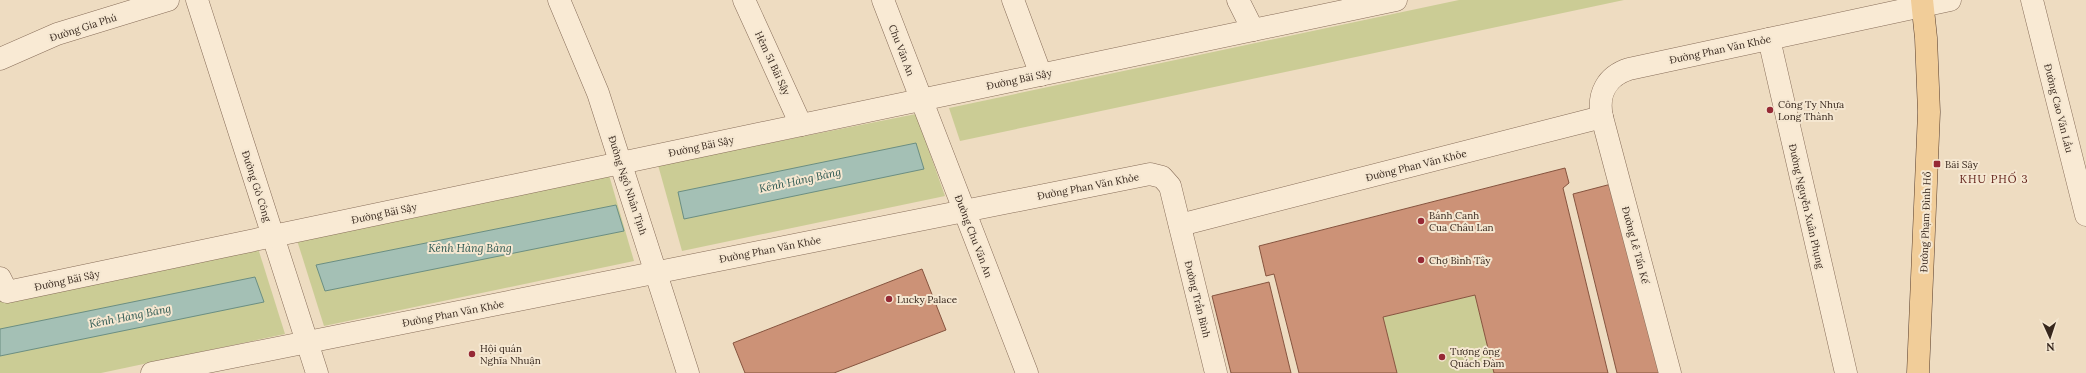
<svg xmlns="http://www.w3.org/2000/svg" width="2086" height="373" font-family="Lora,serif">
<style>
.green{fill:#cbcc95}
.water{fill:#a4c0b5;stroke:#6b8e82}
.building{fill:#cc9277;stroke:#86543f}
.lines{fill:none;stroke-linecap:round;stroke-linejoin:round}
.minor-casing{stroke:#876d59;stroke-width:23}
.major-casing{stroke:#553c2d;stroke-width:23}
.minor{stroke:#f9ead4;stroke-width:22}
.major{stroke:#f1cd99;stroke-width:22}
.poi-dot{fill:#962935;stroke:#f5e7d1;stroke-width:1.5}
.labels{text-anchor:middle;stroke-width:4;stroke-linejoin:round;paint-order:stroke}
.street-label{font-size:10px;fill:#37271d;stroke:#f5e7d1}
.poi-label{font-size:10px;fill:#37271d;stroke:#f5e7d1;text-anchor:start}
.neighbourhood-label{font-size:11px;letter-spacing:1px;fill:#64241c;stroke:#f5e7d1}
.water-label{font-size:11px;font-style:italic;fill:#2c5750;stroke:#f5e7d1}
</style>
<rect width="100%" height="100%" fill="#eedcc1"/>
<g class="green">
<path d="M1459,0H1624L960,141L949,108Z"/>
<path d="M916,114L945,196L682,251L658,165Z"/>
<path d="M609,175L634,261L324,326L296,237Z"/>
<path d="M257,245L285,334L101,373H0V298Z"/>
<path d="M1475,295L1494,373H1397L1383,317Z"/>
</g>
<g class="water">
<path d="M916,143L924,169L684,219L678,192Z"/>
<path d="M616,205L624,231L325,291L316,265Z"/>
<path d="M255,277L264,302L0,356V329Z"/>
</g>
<g class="building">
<path d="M1565,168L1569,183L1563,188L1608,373H1494L1475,295L1383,317L1397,373H1299L1274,274L1266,276L1259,246Z"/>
<path d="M1619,182L1666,373H1617L1573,194Z"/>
<path d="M922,269L946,330L834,373H745L733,343Z"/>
<path d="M1269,282L1291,373H1231L1212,296Z"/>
</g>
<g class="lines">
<defs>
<g id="minor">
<path d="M197,0L317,373"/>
<path d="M559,0L598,93L688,373"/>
<path d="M744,0L801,125"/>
<path d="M883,0L1027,373"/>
<path d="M1013,0L1041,75"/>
<path d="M1238,0L1253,30"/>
<path d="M2032,0L2086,215"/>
<path d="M1769,39L1846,373"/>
<path d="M0,59L57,34L168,0"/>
<path d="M1180,225L1602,117"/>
<path d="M0,278L7,292L1396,0"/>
<path d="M152,373L1150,174L1162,177L1170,186L1216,373"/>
<path d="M1670,373L1602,117C1597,94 1607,76 1629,69L1950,0"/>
</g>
<path id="major" d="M1918,373L1929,112L1926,38L1922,0"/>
</defs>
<use href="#minor" class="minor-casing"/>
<use href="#major" class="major-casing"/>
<use href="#minor" class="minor"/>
<use href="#major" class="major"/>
</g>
<g class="poi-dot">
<circle cx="1770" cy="110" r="4"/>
<rect x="1933" y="160" width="8" height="8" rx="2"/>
<circle cx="1421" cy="221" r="4"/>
<circle cx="1421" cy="260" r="4"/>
<circle cx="889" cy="299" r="4"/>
<circle cx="472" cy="354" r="4"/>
<circle cx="1442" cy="357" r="4"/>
</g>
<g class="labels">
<g class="street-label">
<text transform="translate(83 27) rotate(-18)" y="4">Đường Gia Phú</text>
<text transform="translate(1720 49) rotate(-12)" y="4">Đường Phan Văn Khỏe</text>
<text transform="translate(902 50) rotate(69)" y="4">Chu Văn An</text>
<text transform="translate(773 63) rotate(65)" y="4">Hẻm 51 Bãi Sậy</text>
<text transform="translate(1019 79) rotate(-12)" y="4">Đường Bãi Sậy</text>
<text transform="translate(2059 108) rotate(76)" y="4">Đường Cao Văn Lầu</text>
<text transform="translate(701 146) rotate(-12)" y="4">Đường Bãi Sậy</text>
<text transform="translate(1416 165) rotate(-14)" y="4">Đường Phan Văn Khỏe</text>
<text transform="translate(628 185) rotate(72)" y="4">Đường Ngô Nhân Tịnh</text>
<text transform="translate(257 186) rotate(72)" y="4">Đường Gò Công</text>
<text transform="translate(1088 186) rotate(-11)" y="4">Đường Phan Văn Khỏe</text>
<text transform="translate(1807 206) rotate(77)" y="4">Đường Nguyễn Xuân Phụng</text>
<text transform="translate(384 213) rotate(-12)" y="4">Đường Bãi Sậy</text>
<text transform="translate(1925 222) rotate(-88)" y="4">Đường Phạm Đình Hổ</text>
<text transform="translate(974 236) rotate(69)" y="4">Đường Chu Văn An</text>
<text transform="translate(1636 245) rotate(75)" y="4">Đường Lê Tấn Kế</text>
<text transform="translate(770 249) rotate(-11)" y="4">Đường Phan Văn Khỏe</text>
<text transform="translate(67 280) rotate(-12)" y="4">Đường Bãi Sậy</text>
<text transform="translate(1198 299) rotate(76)" y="4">Đường Trần Bình</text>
<text transform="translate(453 313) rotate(-11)" y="4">Đường Phan Văn Khỏe</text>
</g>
<g class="poi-label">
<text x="1778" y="108">Công Ty Nhựa<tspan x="1778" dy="12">Long Thành</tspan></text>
<text x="1945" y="168">Bãi Sậy</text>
<text x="1429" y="219">Bánh Canh<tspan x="1429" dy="12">Cua Châu Lan</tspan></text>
<text x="1429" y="264">Chợ Bình Tây</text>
<text x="897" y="303">Lucky Palace</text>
<text x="480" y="352">Hội quán<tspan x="480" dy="12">Nghĩa Nhuận</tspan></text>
<text x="1450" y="355">Tượng ông<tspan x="1450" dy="12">Quách Đàm</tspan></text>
</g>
<g class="neighbourhood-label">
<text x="1994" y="183">KHU PHỐ 3</text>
</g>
<g class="water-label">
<text transform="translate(800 180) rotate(-12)" y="4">Kênh Hàng Bàng</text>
<text x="470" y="252">Kênh Hàng Bàng</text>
<text transform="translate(130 316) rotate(-11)" y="4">Kênh Hàng Bàng</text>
</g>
</g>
<g transform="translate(2050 337) rotate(177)" stroke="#f5e7d1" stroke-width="3" paint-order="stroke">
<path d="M0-3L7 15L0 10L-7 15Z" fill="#37271d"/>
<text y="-6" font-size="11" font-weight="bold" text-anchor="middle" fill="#37271d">N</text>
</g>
</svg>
